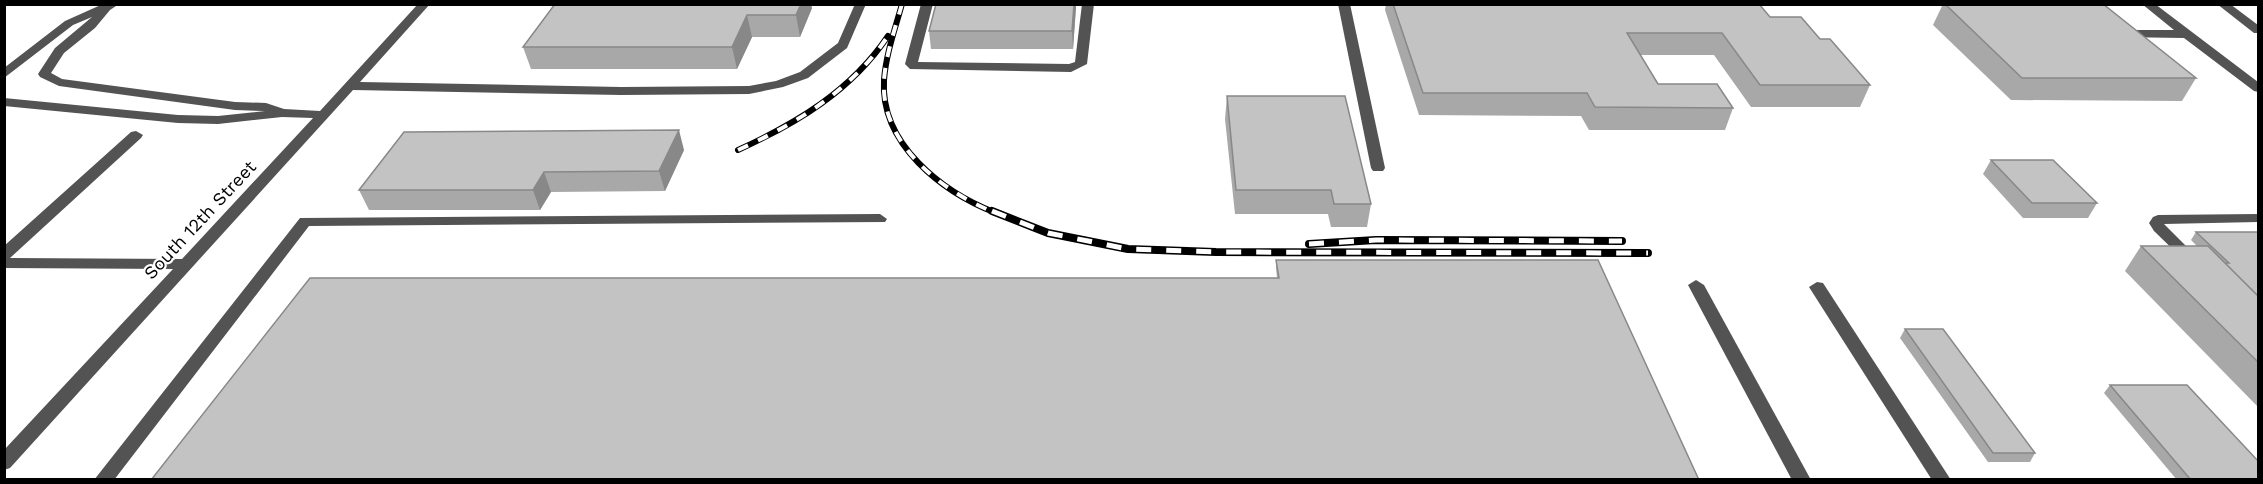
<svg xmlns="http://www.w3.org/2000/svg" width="2263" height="484" font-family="'Work Sans',sans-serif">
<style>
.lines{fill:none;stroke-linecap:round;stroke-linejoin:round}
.minor{fill:#535353;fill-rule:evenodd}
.rail-far1-casing{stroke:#000;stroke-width:6}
.rail-casing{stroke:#000;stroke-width:8}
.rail-far1{stroke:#fff;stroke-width:4;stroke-dasharray:11;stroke-linecap:butt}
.rail{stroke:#fff;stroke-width:5;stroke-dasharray:15;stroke-linecap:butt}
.wall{fill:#a8a8a8}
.shaded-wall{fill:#888}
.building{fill:#c3c3c3;stroke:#888;stroke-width:1.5}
.labels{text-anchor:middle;stroke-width:4.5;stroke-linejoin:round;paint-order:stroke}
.street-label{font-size:18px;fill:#000;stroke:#fff}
</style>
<rect width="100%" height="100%" fill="#fff"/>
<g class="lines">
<g class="minor">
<path d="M103,4H119L110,10L95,28L64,53L51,73L62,79L235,102L266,103L284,109L320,111L418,4H430L360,82L621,87L749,86L776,81L800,72L838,43L855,4H866L847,48L808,78L783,87L749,94L621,95L353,90L10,468L4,470V450L173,269L4,268V246L131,132L136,131L143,135L141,138L10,258L182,259L313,118L282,117L218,124L178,123L4,106V98L178,115L218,116L265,111L235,110L59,86L40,77L38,74L55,48L92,17L73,25L4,78V68L65,21Z"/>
<path d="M921,4H933L918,62L1069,64L1075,62L1082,4H1094L1087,64L1071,72L910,69L905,64Z"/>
<path d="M1338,4H1350L1385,168L1383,171H1373L1371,168Z"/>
<path d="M2142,4H2155L2258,82V92L2254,91L2184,38L2117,37V31L2121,30H2174Z"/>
<path d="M2217,4H2230L2258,25V33H2254Z"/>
<path d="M880,214L887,219L885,222L309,226L114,480H94L300,218Z"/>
<path d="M2258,214V222L2164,224L2199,259L2196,262H2186L2154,231L2149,223L2153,217L2158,215Z"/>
<path d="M1696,280L1704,285L1811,480H1792L1688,285Z"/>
<path d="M1817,282L1823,283L1951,480H1932L1809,287Z"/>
</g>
<defs>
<g id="rail-far1">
<path d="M902,4C895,29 886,54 884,80C880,144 942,192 996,213"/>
<path d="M738,150C797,123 851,91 888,36"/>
</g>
<g id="rail">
<path d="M992,211L1048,233L1128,249L1216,252L1648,253"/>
<path d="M1309,244L1376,240L1622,241"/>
</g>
</defs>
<use href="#rail-far1" class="rail-far1-casing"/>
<use href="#rail" class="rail-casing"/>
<use href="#rail-far1" class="rail-far1"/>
<use href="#rail" class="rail"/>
</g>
<g class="wall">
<path d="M555,4L812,8L800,37H752L737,69H531L523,47Z"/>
<path d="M936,4H1076L1073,49H931L929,31Z"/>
<path d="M1386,4H1759L1770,17L1820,39L1870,85L1860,107H1751L1714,55H1640L1658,84L1733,108L1725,130H1589L1581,116L1419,115L1385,10Z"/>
<path d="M1943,4H2103L2196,78L2182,101L2011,100L1933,25Z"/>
<path d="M1227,96L1371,204L1367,227H1331L1328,214H1235L1225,119Z"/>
<path d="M684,150L665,191L551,192L540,210H369L359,190Z"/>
<path d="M1991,160L2097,203L2088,218H2023L1983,174Z"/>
<path d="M2196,232H2259V408L2125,271L2141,246H2197L2191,240Z"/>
<path d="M1276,260L1699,480L1277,278L1276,268Z"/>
<path d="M1905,329L2035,453L2030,462H1988L1900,338Z"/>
<path d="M2110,385L2259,480H2177L2104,393Z"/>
</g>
<g class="shaded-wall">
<path d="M801,4H811L812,8L800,37L796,15Z"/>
<path d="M1074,4H1076V8L1073,49L1072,31Z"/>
<path d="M747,15L752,37L737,69L732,47Z"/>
<path d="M679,130L684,150L665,191L659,171Z"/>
<path d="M544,172L551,192L540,210L533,190Z"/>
</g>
<g class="building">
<path d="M555,4H801L796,15H747L732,47H523Z"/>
<path d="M936,4H1074L1072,31H929Z"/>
<path d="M1393,4H1759L1770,17H1801L1820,39H1830L1870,85H1760L1722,33H1627L1658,84H1717L1733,108L1595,107L1587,93H1423Z"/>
<path d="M1945,4H2103L2196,78H2022Z"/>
<path d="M1227,96H1345L1371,204H1334L1331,190H1236Z"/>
<path d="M679,130L659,171L544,172L533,190H359L404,132Z"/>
<path d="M1991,160H2053L2097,203H2032Z"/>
<path d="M2196,232H2259V297L2224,263H2229Z"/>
<path d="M2141,246H2208L2259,297V363Z"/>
<path d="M1276,260H1598L1699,480H151L310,278H1279Z"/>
<path d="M1905,329H1943L2035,453H1993Z"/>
<path d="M2110,385H2187L2259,462V480H2191Z"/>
</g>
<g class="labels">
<g class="street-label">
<text transform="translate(200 220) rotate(-47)" y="6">South 12th Street</text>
</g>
</g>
<rect width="2263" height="484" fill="none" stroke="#000000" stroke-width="12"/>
</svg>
